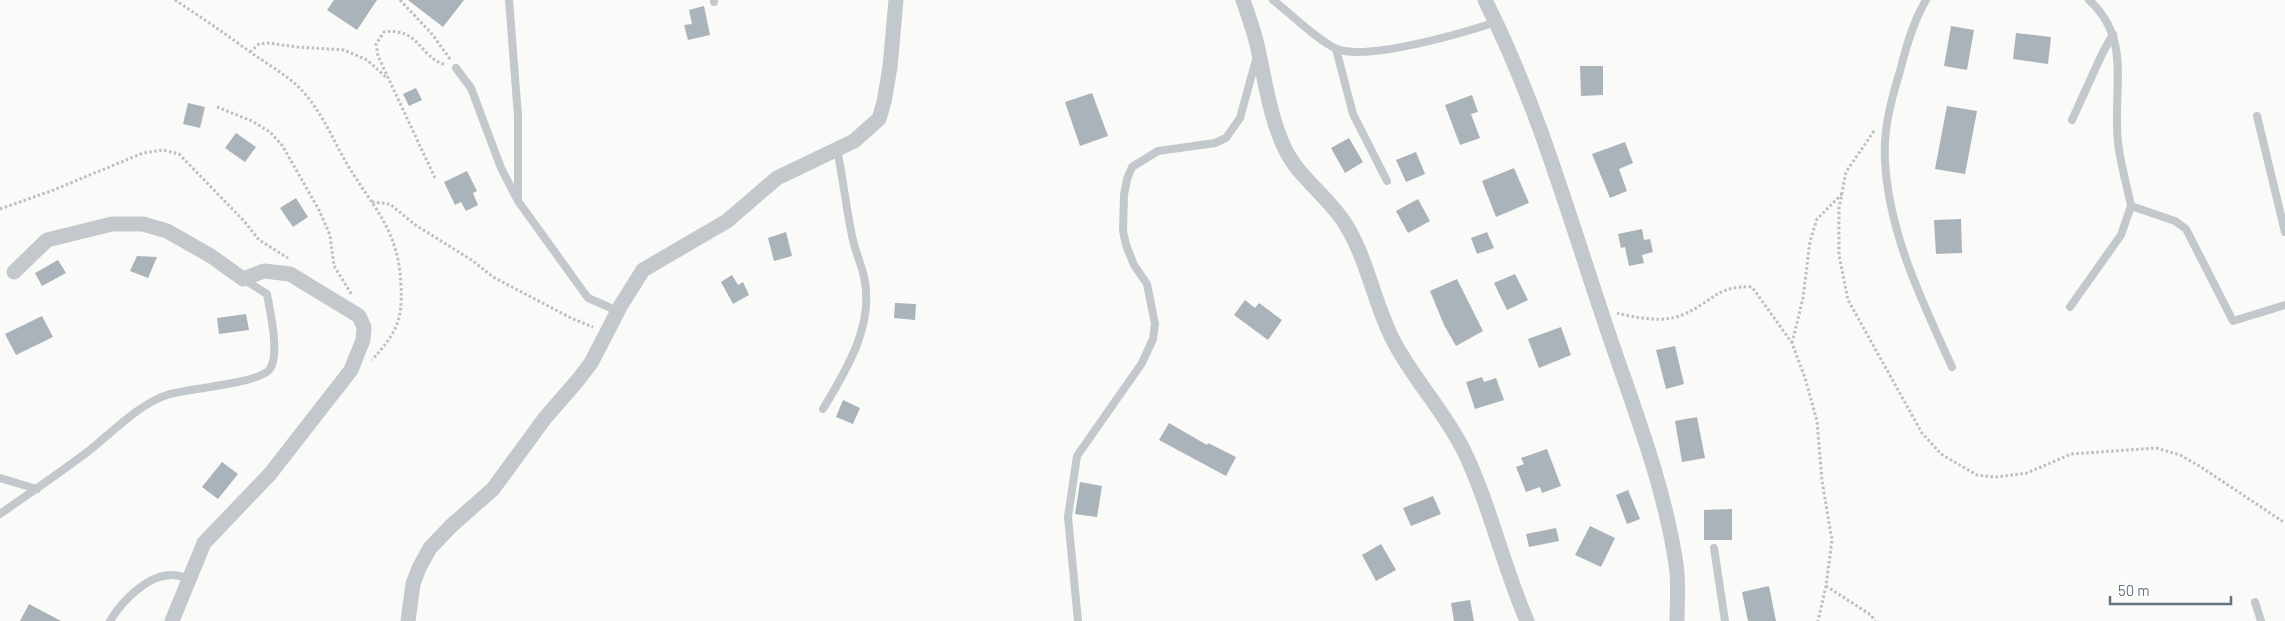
<svg xmlns="http://www.w3.org/2000/svg" width="2285" height="621" font-family="Barlow,sans-serif">
<style>
.building{fill:#aab3b9}
.lines{fill:none;stroke-linecap:round;stroke-linejoin:round}
.path{stroke:#bbbfc2;stroke-width:3;stroke-dasharray:2.5 2.5;stroke-linecap:butt}
.lane{stroke:#c3c8cc;stroke-width:8}
.street{stroke:#c3c8cc;stroke-width:15}
</style>
<rect width="100%" height="100%" fill="#fafaf8"/>
<g class="building">
<path d="M334,0H377L357,30L327,10Z"/>
<path d="M408,0H464L443,27Z"/>
<path d="M704,6L710,35L688,40L684,25L692,24L689,10Z"/>
<path d="M1951,26L1974,30L1967,70L1944,66Z"/>
<path d="M2016,33L2051,37L2048,64L2013,59Z"/>
<path d="M1580,66H1603V95L1581,96Z"/>
<path d="M416,88L422,100L409,106L403,94Z"/>
<path d="M1092,93L1108,136L1080,146L1065,102Z"/>
<path d="M1472,95L1478,112L1471,114L1480,138L1460,145L1445,105Z"/>
<path d="M188,103L205,107L200,128L183,124Z"/>
<path d="M1947,106L1977,111L1965,174L1935,169Z"/>
<path d="M236,133L256,147L245,162L225,148Z"/>
<path d="M1349,138L1363,162L1345,173L1331,148Z"/>
<path d="M1625,142L1633,163L1619,169L1627,191L1610,198L1592,154Z"/>
<path d="M1416,152L1425,174L1406,182L1396,160Z"/>
<path d="M1514,168L1529,203L1496,217L1482,181Z"/>
<path d="M467,171L477,191L473,193L478,205L466,211L461,202L455,205L444,182Z"/>
<path d="M296,198L308,217L293,227L280,208Z"/>
<path d="M1418,199L1430,221L1408,233L1396,211Z"/>
<path d="M1961,219L1962,253L1936,254L1934,220Z"/>
<path d="M1642,229L1644,240L1650,239L1653,252L1642,255L1644,263L1629,266L1625,247L1621,248L1618,234Z"/>
<path d="M786,232L792,256L774,261L768,238Z"/>
<path d="M1487,232L1494,248L1477,254L1471,238Z"/>
<path d="M137,256L157,257L148,278L130,271Z"/>
<path d="M58,260L66,273L42,286L35,273Z"/>
<path d="M1515,274L1528,300L1507,310L1494,283Z"/>
<path d="M732,275L738,285L743,282L749,295L733,304L721,282Z"/>
<path d="M1457,279L1483,331L1456,346L1444,325L1430,291Z"/>
<path d="M1245,300L1255,308L1259,303L1282,320L1268,340L1234,315Z"/>
<path d="M895,303L916,304L915,320L894,318Z"/>
<path d="M246,314L249,330L219,334L217,318Z"/>
<path d="M42,316L53,337L16,355L5,334Z"/>
<path d="M1561,327L1571,355L1539,368L1528,339Z"/>
<path d="M1675,346L1684,384L1666,389L1656,350Z"/>
<path d="M1482,377L1484,382L1496,378L1504,400L1475,409L1466,382Z"/>
<path d="M843,400L860,408L853,424L836,417Z"/>
<path d="M1697,417L1705,458L1682,462L1675,421Z"/>
<path d="M1169,423L1207,445L1208,443L1236,457L1226,476L1159,440Z"/>
<path d="M1547,449L1561,486L1542,493L1540,487L1526,492L1516,467L1524,464L1521,458Z"/>
<path d="M222,462L238,474L218,499L202,487Z"/>
<path d="M1080,482L1102,486L1097,517L1075,514Z"/>
<path d="M1628,490L1640,519L1627,524L1616,495Z"/>
<path d="M1433,496L1441,514L1411,526L1403,508Z"/>
<path d="M1732,509V540H1704V510Z"/>
<path d="M1590,526L1615,538L1601,567L1575,555Z"/>
<path d="M1556,528L1559,541L1529,547L1526,534Z"/>
<path d="M1381,544L1396,570L1376,581L1362,555Z"/>
<path d="M1769,586L1776,621H1748L1742,592Z"/>
<path d="M1470,600L1474,621H1454L1451,603Z"/>
<path d="M29,604L61,621H20Z"/>
</g>
<g class="lines">
<g class="path">
<path d="M175,0C201,17 227,35 253,54C266,63 281,72 293,82C318,103 331,136 347,164C374,209 399,230 401,286C403,322 395,334 372,360"/>
<path d="M400,0L432,34L450,59"/>
<path d="M250,52L259,44L268,43L297,47L344,50L367,60L387,78"/>
<path d="M217,107L252,121L270,132L282,145L319,210L330,235L334,266L352,295"/>
<path d="M1874,131L1846,172L1839,208V255L1848,300L1922,433L1941,454L1977,475L1996,477L2027,473L2071,454L2156,448L2180,455L2201,467L2285,523"/>
<path d="M435,178L378,56L376,44L384,32C420,27 418,57 446,65"/>
<path d="M372,202L390,204L414,224L473,261L493,277L571,318L593,327"/>
<path d="M0,209L51,191L143,153L163,150L179,154L244,221L259,240L288,258"/>
<path d="M1617,313C1636,318 1664,323 1682,315C1712,303 1716,285 1752,287L1792,343L1805,378L1817,421L1822,481L1832,540L1826,586L1818,621"/>
<path d="M1792,343L1803,298L1810,241L1817,219L1842,194"/>
<path d="M1826,586L1871,615L1875,621"/>
</g>
<g class="lane">
<path d="M509,0L518,116V198"/>
<path d="M1273,0C1290,13 1319,42 1337,49C1368,61 1463,33 1496,22"/>
<path d="M1926,0C1913,22 1906,47 1900,71C1891,100 1883,131 1885,161C1889,234 1922,301 1952,367"/>
<path d="M2089,0C2133,40 2112,90 2118,142C2120,163 2127,185 2131,206L2175,221L2186,229L2233,321L2285,305"/>
<path d="M714,2V0"/>
<path d="M1336,49L1353,114L1387,181"/>
<path d="M456,68L471,88L501,168L518,201L588,298L618,311"/>
<path d="M2257,116L2285,232"/>
<path d="M2072,120L2102,54L2113,34"/>
<path d="M2070,307L2121,235L2131,206"/>
<path d="M823,409C846,371 875,324 864,277C861,263 855,251 852,236C846,207 843,178 837,149"/>
<path d="M0,478L37,489"/>
<path d="M0,514C30,493 61,472 90,450C112,432 141,403 167,395C188,388 259,384 270,369C280,354 270,311 267,294L243,279"/>
<path d="M1714,548L1725,621"/>
<path d="M2255,602L2261,621"/>
<path d="M110,621C122,601 148,574 173,575C178,575 183,577 188,578"/>
<path d="M1078,621L1068,517L1077,456L1142,363L1153,339L1155,324L1147,284L1134,265L1126,245L1123,231L1124,195L1127,179L1132,167L1158,151L1215,143L1226,138L1240,118L1257,56"/>
</g>
<g class="street">
<path d="M1243,0C1249,18 1256,36 1259,54C1266,86 1271,120 1285,149C1299,178 1329,197 1346,225C1368,261 1374,303 1393,340C1413,379 1445,412 1464,451C1490,505 1503,566 1527,621"/>
<path d="M1485,0C1535,99 1566,206 1601,311C1628,394 1663,477 1676,564C1679,583 1677,603 1677,621"/>
<path d="M14,272L47,240L112,224H143L167,231L211,256L243,279L264,271L290,274L359,316L364,327L363,340L351,370L270,474L204,543L172,621"/>
<path d="M408,621L413,584L419,568L430,548L451,526L493,489L545,418L578,380L591,363L621,305L643,270L727,221L777,178L854,141L879,119L884,102L890,67L896,0"/>
</g>
</g>
<path d="M2110 596v8h121v-8" fill="none" stroke="#657683" stroke-width="2.5"/>
<text x="2118" y="596" font-size="15" fill="#657683" stroke="#ffffff" stroke-width="4" paint-order="stroke">50 m</text>
</svg>
